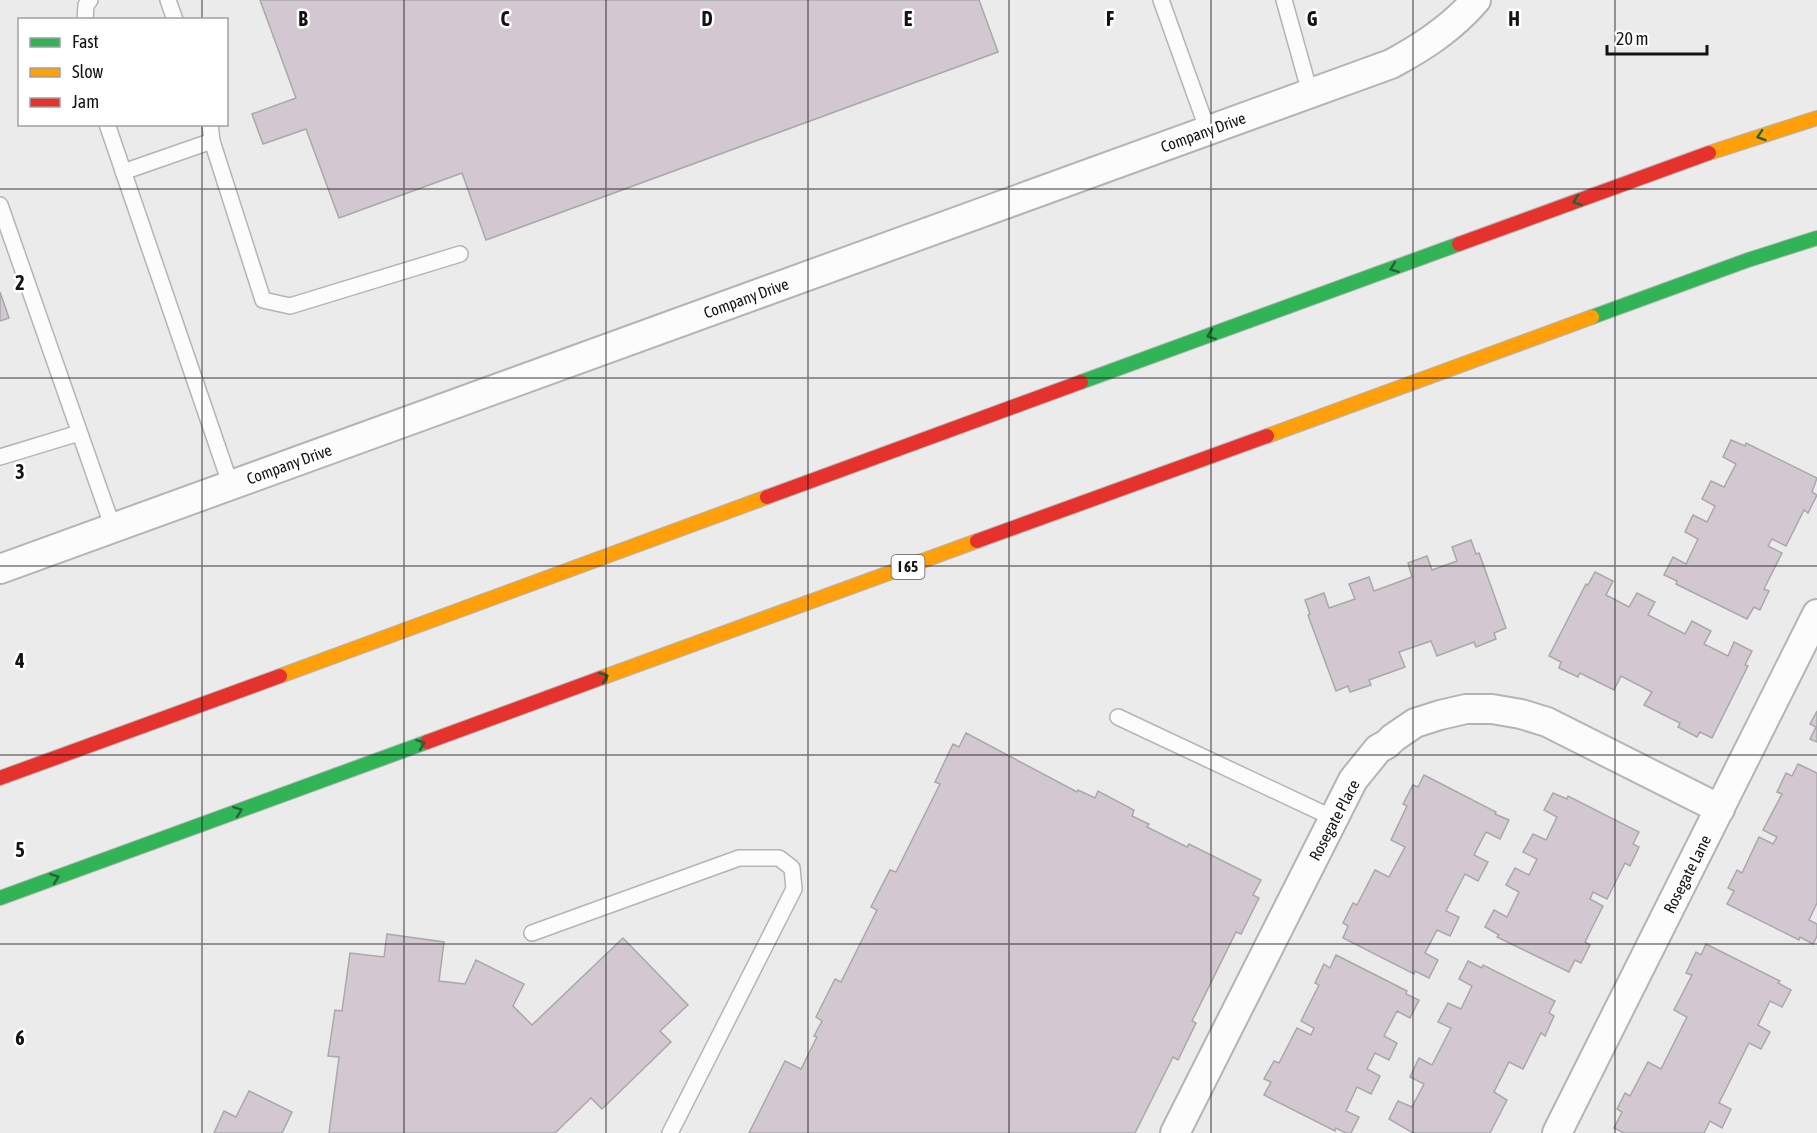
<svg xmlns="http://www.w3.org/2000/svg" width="1817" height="1133" font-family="'Asap Condensed',sans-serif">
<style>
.building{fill:#d3c8d2;stroke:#a9a8a9;stroke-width:1.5}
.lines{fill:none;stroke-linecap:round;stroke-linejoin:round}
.lane-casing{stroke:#b4b4b4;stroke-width:18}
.street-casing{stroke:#b4b4b4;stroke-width:32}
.fast-casing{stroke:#b4b4b4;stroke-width:16}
.slow-casing{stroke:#b4b4b4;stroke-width:16}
.jam-casing{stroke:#b4b4b4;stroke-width:16}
.lane{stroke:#fcfcfc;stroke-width:15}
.street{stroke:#fcfcfc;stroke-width:28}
.fast{stroke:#30b455;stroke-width:14}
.slow{stroke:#ff9f0a;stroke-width:14}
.jam{stroke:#e5322d;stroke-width:14}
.oneway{stroke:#226434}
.grid{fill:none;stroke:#141314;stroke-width:1.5;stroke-opacity:0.55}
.labels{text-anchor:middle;stroke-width:5;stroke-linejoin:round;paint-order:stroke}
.shield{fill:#fff;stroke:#5a5a5a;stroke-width:1.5}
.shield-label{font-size:15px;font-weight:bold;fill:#141314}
.street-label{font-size:16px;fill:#141314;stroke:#fff}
.grid-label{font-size:20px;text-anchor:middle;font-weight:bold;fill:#141314;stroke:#fff;stroke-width:5;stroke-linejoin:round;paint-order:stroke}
</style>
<rect width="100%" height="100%" fill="#ecebec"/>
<g class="building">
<path d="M260,0H979L998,52L486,240L462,173L339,218L306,129L263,144L252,114L296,98Z"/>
<path d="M0,292L9,318L0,321Z"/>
<path d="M1731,440L1745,446L1746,443L1817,478L1812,492L1817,495L1808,513L1804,510L1786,546L1772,539L1768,546L1782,553L1764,589L1769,591L1760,610L1754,607L1747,619L1676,584L1677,581L1664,575L1673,557L1686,564L1698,539L1685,532L1693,515L1707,522L1715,506L1702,499L1711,481L1724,487L1736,464L1723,457Z"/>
<path d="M1471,540L1476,554L1479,553L1506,628L1494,633L1496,639L1476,647L1474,642L1437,656L1431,641L1399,652L1405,667L1369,680L1371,685L1350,692L1348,686L1336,691L1308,615L1310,614L1305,600L1324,593L1329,608L1355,599L1349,584L1369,577L1374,591L1412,577L1408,563L1427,556L1432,570L1457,561L1452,547Z"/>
<path d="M1595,572L1613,581L1606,595L1629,607L1637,593L1655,602L1648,615L1685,634L1692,621L1711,631L1704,644L1728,656L1734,642L1752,651L1745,665L1748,666L1712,738L1700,732L1697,737L1678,727L1680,723L1644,705L1652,692L1621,676L1614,690L1580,673L1578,677L1559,668L1561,662L1549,656L1586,584L1588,585Z"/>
<path d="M1817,711V742L1810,739L1816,727L1810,724Z"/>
<path d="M966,733L1077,792L1078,790L1095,798L1098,791L1134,810L1132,816L1149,824L1147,827L1187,847L1189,844L1261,880L1253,895L1259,898L1241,934L1236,932L1192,1021L1196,1023L1178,1060L1173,1057L1135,1133H749L785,1061L801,1069L817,1037L814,1036L822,1021L816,1017L835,979L841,982L877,910L871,907L890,870L896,872L940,784L935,782L953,744L959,747Z"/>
<path d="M1798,764L1817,773V903L1809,920L1817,924V936L1813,944L1800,937L1799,940L1727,904L1734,891L1728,888L1737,870L1742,873L1759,837L1773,844L1777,837L1763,830L1782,794L1777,792L1786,773L1792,776Z"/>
<path d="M1424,775L1496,812L1495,814L1509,820L1500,839L1486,832L1474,855L1488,862L1478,881L1465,874L1446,911L1459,917L1450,936L1437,930L1425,953L1438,960L1429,978L1415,971L1414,974L1343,938L1348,926L1343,923L1353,903L1357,905L1375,870L1389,877L1405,847L1391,840L1407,806L1403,804L1413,785L1418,787Z"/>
<path d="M1553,793L1567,799L1568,796L1639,832L1633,844L1639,847L1630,866L1625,863L1607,899L1593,892L1590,899L1603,906L1585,942L1590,945L1581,963L1575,960L1569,972L1497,937L1499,935L1485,927L1494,910L1507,917L1519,892L1506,885L1515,868L1529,875L1537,859L1523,852L1533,834L1546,840L1557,817L1544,810Z"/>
<path d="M387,934L444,942L439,981L465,984L476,960L524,984L513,1006L532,1025L623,938L688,1005L660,1031L671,1042L602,1109L591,1098L555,1133H329L339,1057L328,1056L335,1010L342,1011L350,953L384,957Z"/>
<path d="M1706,944L1780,981L1778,983L1791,990L1782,1007L1770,1001L1758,1025L1770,1032L1761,1049L1749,1043L1719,1103L1731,1109L1722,1128L1710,1121L1704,1133H1624L1614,1128L1622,1112L1617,1109L1625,1093L1630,1096L1648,1062L1661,1069L1687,1017L1674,1010L1692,975L1686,973L1696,952L1701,955Z"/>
<path d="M1336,955L1407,991L1406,994L1419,1000L1410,1018L1397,1011L1384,1036L1397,1043L1389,1060L1375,1053L1367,1069L1380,1076L1371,1094L1357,1087L1346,1111L1359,1117L1351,1133H1346L1336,1128L1335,1131L1264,1095L1271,1082L1264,1079L1274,1061L1279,1063L1297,1028L1311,1035L1314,1028L1301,1021L1319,985L1315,983L1324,964L1330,968Z"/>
<path d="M1468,961L1482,968L1483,965L1555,1001L1549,1013L1554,1016L1545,1036L1541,1033L1523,1069L1509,1062L1494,1092L1507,1100L1490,1133H1413L1389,1119L1398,1101L1412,1107L1424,1084L1410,1077L1419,1058L1432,1065L1451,1028L1438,1022L1448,1003L1461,1009L1472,986L1459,979Z"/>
<path d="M249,1091L292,1112L282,1133H214L224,1111L236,1117Z"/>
</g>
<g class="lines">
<defs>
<g id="lane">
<path d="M168,0L175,20"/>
<path d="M1161,0L1208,131"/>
<path d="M1284,0L1310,93"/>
<path d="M85,20L86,5L90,0"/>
<path d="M107,124L231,486"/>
<path d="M212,141L263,300L290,306L460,254"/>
<path d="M123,172L212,141L210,124"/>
<path d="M0,205L113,528"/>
<path d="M0,457L79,433"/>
<path d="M1118,717L1333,818"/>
<path d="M532,933L739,858H779L792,868L794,889L670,1133"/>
</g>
<g id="street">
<path d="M0,569L1391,64C1423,47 1452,28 1476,0"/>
<path d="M1175,1133L1353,780L1378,749L1387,744L1393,738L1415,723L1440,715L1466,709H1492L1521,714L1547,722L1720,809"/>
<path d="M1557,1133L1817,614"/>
</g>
<g id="fast">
<path d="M1592,317L1748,260L1817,238"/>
<path d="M1081,382L1459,244"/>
<path d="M0,898L427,742"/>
</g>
<g id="slow">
<path d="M1709,153L1817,118"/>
<path d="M1267,436L1592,317"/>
<path d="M280,676L767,497"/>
<path d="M601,678L977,541"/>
</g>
<g id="jam">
<path d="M1459,244L1709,153"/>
<path d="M767,497L1081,382"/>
<path d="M977,541L1267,436"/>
<path d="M427,742L601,678"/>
<path d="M0,778L280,676"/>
</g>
</defs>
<use href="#lane" class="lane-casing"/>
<use href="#street" class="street-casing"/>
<use href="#fast" class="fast-casing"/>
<use href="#slow" class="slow-casing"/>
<use href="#jam" class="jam-casing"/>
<use href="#lane" class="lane"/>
<use href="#street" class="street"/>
<use href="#fast" class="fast"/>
<use href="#slow" class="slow"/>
<use href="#jam" class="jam"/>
</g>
<defs><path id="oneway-chevron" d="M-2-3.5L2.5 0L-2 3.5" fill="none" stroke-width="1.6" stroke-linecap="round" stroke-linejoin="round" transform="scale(1.5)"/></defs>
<g class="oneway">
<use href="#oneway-chevron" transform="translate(1761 136) rotate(162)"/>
<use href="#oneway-chevron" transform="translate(1577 201) rotate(160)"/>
<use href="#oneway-chevron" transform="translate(1394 268) rotate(160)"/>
<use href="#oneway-chevron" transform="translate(1211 335) rotate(160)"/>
<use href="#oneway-chevron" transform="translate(604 677) rotate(-20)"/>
<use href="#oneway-chevron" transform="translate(421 744) rotate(-20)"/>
<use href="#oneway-chevron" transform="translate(238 811) rotate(-20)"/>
<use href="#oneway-chevron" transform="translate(55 878) rotate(-20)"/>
</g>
<path class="grid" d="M202,0V20M404,0V1133M606,0V1133M808,0V1133M1009,0V1133M1211,0V1133M1413,0V1133M1615,0V1133M202,124V1133M0,189H1817M0,378H1817M0,566H1817M0,755H1817M0,944H1817"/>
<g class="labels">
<rect class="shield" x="891.5" y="555" width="33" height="24" rx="4.5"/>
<g class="shield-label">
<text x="908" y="572">I 65</text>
</g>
<g class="street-label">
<text transform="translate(1203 132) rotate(-20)" y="6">Company Drive</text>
<text transform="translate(746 298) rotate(-20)" y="6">Company Drive</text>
<text transform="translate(289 464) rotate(-20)" y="6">Company Drive</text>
<text transform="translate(1334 820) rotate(-62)" y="6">Rosegate Place</text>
<text transform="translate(1687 874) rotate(-63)" y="6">Rosegate Lane</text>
</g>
</g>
<g class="grid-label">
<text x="303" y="26">B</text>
<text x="505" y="26">C</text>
<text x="707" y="26">D</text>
<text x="908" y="26">E</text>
<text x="1110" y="26">F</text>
<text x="1312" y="26">G</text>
<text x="1514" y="26">H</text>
<text x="20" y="290">2</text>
<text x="20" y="479">3</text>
<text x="20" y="668">4</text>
<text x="20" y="857">5</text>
<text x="20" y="1045">6</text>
</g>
<rect x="18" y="18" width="210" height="108" fill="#ffffff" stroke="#a1a1a1" stroke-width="1.5"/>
<rect x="30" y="38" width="30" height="9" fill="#30b455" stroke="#a1a1a1" stroke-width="1.5"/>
<text x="72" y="48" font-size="18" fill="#141314">Fast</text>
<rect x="30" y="68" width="30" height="9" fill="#ff9f0a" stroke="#a1a1a1" stroke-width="1.5"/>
<text x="72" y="78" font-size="18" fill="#141314">Slow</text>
<rect x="30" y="98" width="30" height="9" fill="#e5322d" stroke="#a1a1a1" stroke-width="1.5"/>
<text x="72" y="108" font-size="18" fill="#141314">Jam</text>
<path d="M1607 45v9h100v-9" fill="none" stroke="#141314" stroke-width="3"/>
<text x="1616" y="45" font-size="18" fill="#141314" stroke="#ffffff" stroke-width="4.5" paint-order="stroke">20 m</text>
</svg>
